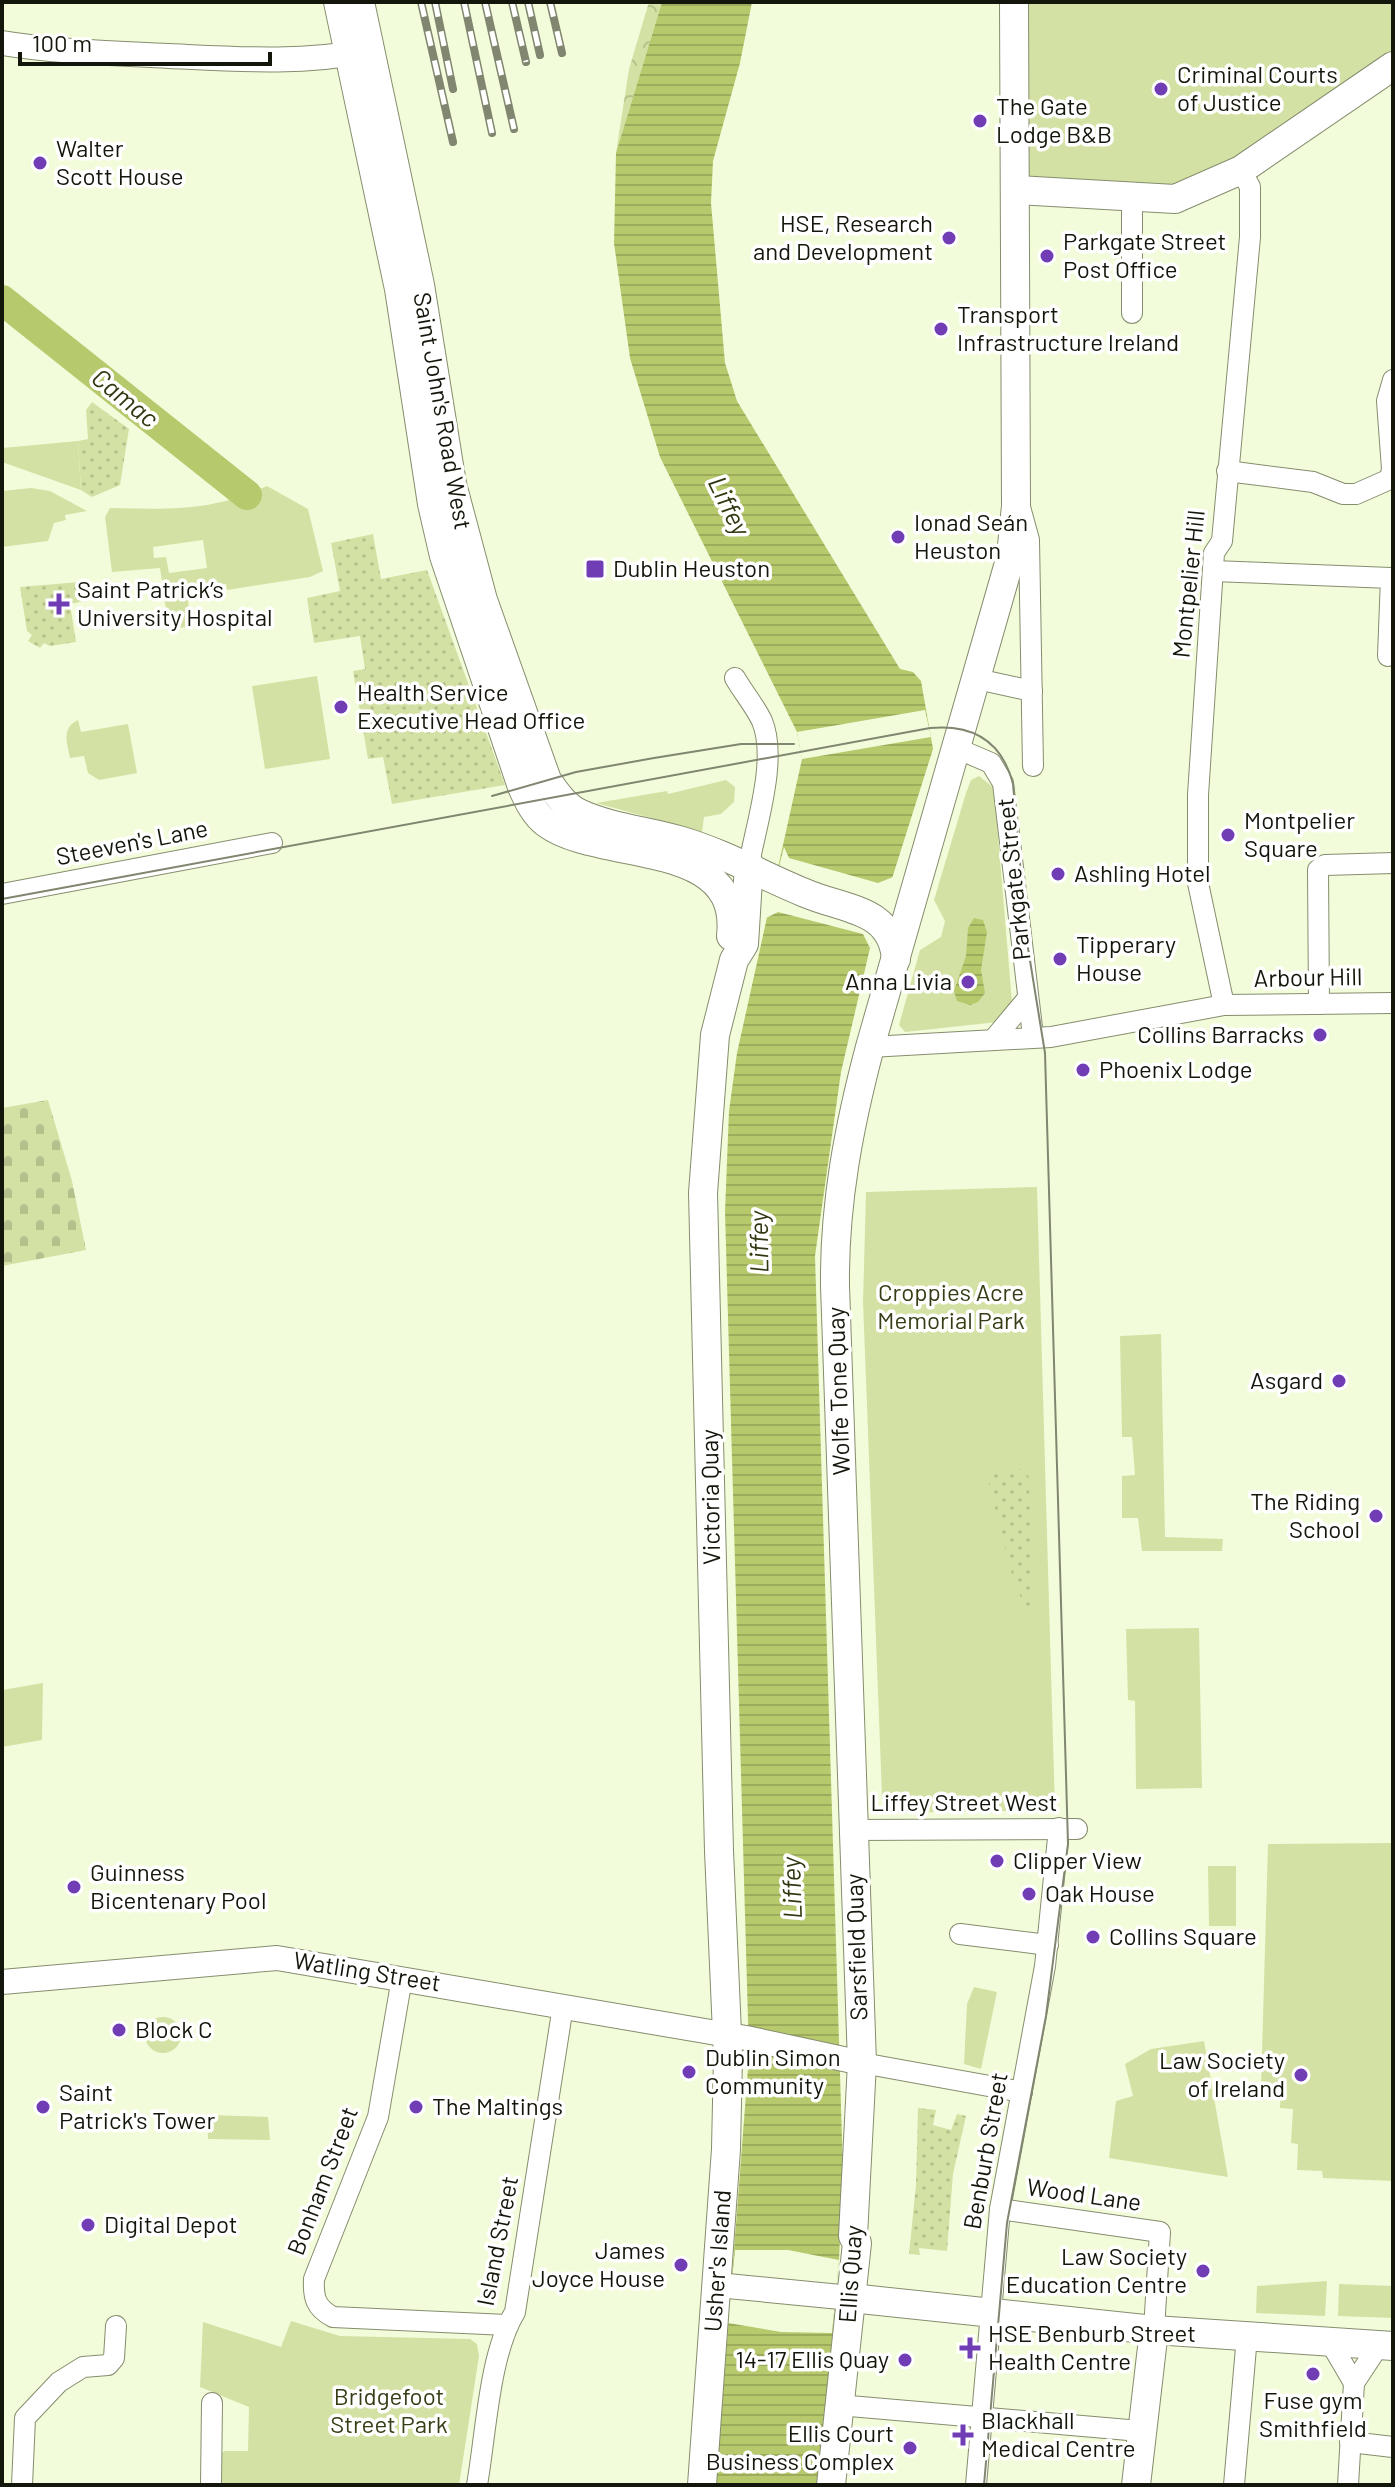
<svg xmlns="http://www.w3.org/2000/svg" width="1395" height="2487" font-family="Barlow,sans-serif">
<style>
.green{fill:#d3e2a4;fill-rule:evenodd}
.forest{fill:url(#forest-crowns)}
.cemetery{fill:url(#cemetery-stones)}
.garden{fill:url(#garden-dots)}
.water{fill:url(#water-rules)}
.pier{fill:#f3fcda}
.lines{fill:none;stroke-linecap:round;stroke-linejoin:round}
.river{stroke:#b6c96c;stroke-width:30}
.minor-casing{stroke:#858d6e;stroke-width:22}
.tertiary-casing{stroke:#858d6e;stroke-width:26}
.secondary-casing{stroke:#858d6e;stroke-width:30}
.minor{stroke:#fff;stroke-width:20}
.tertiary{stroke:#fff;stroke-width:24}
.secondary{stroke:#fff;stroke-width:28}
.tram{stroke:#80866f;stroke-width:2}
.rail-casing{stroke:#80866f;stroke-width:8}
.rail{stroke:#fff;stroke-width:5;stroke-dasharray:15;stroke-linecap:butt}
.poi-dot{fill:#703db5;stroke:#fff;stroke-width:3}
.labels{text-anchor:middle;stroke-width:7;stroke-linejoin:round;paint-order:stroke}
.poi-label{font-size:24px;fill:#13160a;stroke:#fff;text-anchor:start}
.street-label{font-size:24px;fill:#13160a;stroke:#fff}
.park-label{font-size:24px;fill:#353d15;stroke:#fff}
.water-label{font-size:26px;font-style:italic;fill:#313811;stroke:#fff}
</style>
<defs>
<pattern id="forest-crowns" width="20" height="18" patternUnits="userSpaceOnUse" patternTransform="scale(2)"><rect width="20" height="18" fill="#d3e2a4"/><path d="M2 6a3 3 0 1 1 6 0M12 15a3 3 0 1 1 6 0" fill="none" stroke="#b4c18c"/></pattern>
<pattern id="cemetery-stones" width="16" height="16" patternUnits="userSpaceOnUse" patternTransform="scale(2)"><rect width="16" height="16" fill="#d3e2a4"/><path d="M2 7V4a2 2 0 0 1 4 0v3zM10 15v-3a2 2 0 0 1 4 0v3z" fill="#b4c18c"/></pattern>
<pattern id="garden-dots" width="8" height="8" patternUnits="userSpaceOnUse" patternTransform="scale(2)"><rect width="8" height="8" fill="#d3e2a4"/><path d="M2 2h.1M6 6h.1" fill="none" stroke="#b4c18c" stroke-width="1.8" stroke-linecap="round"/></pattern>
<pattern id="water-rules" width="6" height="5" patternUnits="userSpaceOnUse" patternTransform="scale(2)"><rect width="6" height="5" fill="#b6c96c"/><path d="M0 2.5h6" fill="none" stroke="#9cac5c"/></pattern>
</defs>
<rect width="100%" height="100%" fill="#f3fcda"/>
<g class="green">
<path d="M1014,2H1393V52L1247,152L1147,198L1017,190Z"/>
<path d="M78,441L81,490L2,462V448Z"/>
<path d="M267,486L308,509L323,571L310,577L227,590L226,584L186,590L190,613L198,612V616L192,618L187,627L169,629L160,568L112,572L105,517L110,508C171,509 209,512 267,486ZM203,540L207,568L169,573L166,557L154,558L153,547Z"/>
<path d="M31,488L50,491L87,511L65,515L66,520L54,523L48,541L2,547V491Z"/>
<path d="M317,676L330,759L265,769L252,686Z"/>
<path d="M78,720L81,732L128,724L137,773L99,780L88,773L84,756L70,758C67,743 61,728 78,720Z"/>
<path d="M979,776L994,788L1012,1002L998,1022L905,1032L899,1025L920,950L941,937L945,921L934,900L966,793L971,780Z"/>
<path d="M726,780L735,787L734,802L721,814L704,817L702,832L596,803L667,791L668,794Z"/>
<path d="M1037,1187L1055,1810L886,1813L882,1796L863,1302L866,1192Z"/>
<path d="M1161,1334L1165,1537L1223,1539L1222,1551H1142L1138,1518H1122V1476L1135,1475L1132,1437H1122L1120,1336Z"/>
<path d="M1199,1628L1202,1788L1136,1789L1135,1701L1128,1700L1126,1629Z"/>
<path d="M43,1683L42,1740L2,1747V1690Z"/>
<path d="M1393,1843V2181L1323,2178L1322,2171L1297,2170L1298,2144L1291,2143L1293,2109L1280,2108L1281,2088L1261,2087L1268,1844Z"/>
<path d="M1208,1866H1236V1926H1209Z"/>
<path d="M974,1987L997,1992L981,2069L964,2064L967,2004Z"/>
<circle cx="163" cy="2035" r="18"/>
<path d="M1204,2041L1228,2177L1109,2158L1116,2101L1133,2096L1125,2064L1151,2049Z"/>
<path d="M207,2115L268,2117L270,2140L208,2139Z"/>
<path d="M1327,2281L1325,2316L1256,2313L1257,2286Z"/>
<path d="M1339,2284L1393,2286V2318L1338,2316Z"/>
<path d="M291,2321L340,2336L470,2339L477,2344L479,2356L459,2485H218L219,2456L224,2451H248L249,2407L200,2387L203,2322L281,2347Z"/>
</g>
<path class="forest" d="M649,2H662L616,153L629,69Z"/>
<path class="cemetery" d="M48,1100L72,1181L86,1250L2,1266V1108Z"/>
<g class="garden">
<path d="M92,402L129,429L120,485L92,497L81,490L78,441L88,439L86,410Z"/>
<path d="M373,534L381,579L427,570L505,785L392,804L383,757L368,759L353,671L365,669L360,636L314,643L307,598L340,591L331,543Z"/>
<path d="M79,582L83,601L70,604L76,642L50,646L44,643L40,648L28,641L32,635L27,631L20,587Z"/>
<path d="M1023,1469L1029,1477L1032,1617L1029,1616L1014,1582L989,1484L991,1473Z"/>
<path d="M918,2108L936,2110L933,2125L951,2130L957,2114L966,2116L953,2174L947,2251L919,2248L920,2255L909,2254L916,2185Z"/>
</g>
<g class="water">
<path d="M662,2H752L740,63L713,161L711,203L725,363L737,401L900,669L913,672L921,681L933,749L870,948L841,1072L815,1256L843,2172L839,2260L819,2485H716L749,2055L725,1212L729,1111L737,1053L802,759L797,732L660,457L630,358L614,243L616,153Z"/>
<path d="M974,918L983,920L987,932L981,970L985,993L978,1002L970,1005L957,1001L954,991L966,956L968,928Z"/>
</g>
<g class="pier">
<path d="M925,710L931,737L802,759L797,732Z"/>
<path d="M784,847L789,858L878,883L893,877L870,948L863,934L778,912L766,918Z"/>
<path d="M735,2250H788L839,2260L832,2333L781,2332L728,2323Z"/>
</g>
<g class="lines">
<path class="river" d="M2,300L247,495"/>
<defs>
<g id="minor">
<path d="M1132,313V197"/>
<path d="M1227,471L1313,482L1343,494H1356L1390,479L1392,469L1387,401L1393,380"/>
<path d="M1020,507L1029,540L1033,766"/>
<path d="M1213,571L1391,578L1388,656"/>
<path d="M735,678C743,692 755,706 762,721C778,759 756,825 749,864"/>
<path d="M977,679L1032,691"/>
<path d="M956,748L991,763L1003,783L1033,1036"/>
<path d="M2,894L272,843"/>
<path d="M1319,1004L1318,870L1325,865L1393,863"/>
<path d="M1224,1005L1198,883V795L1214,553L1222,541L1250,237V187L1241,170"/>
<path d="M993,1040L1028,998"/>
<path d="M870,1047L1051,1037L1224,1005L1393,1003"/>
<path d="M852,1830L1077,1829"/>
<path d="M960,1934L1048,1945"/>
<path d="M402,1978L378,2117L314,2279C313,2298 316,2308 333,2317L507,2325"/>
<path d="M862,2063L1022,2092"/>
<path d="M1000,2209L1160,2232L1154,2330"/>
<path d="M1330,2342L1354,2383"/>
<path d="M838,2405L1140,2431"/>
<path d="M1350,2442L1393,2447"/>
<path d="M22,2485L25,2418L59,2382L83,2367L108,2365L114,2358L116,2326"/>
<path d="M211,2485L212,2403"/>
<path d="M477,2485C486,2434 489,2355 515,2312L563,2006"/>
<path d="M976,2485L1000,2209L1045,1966L1059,1828"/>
<path d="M1234,2485L1247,2336"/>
<path d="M1348,2485L1354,2383L1379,2345"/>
</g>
<g id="tertiary">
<path d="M2,43C57,52 113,53 169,56C234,59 302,64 366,51"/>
<path d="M2,1982L277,1958L746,2038L862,2063"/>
<path d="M717,2285L851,2298"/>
</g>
<g id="secondary">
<path d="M338,2L399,289L432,504L444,556L522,787C528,800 534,814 546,823C599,863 742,836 731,936"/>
<path d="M360,2L420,285L452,484L483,600L547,780C556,793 566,808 581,814C612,828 649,831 682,841C726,854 763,876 805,893C844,910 892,908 896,959"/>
<path d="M1017,190L1175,199L1241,170L1393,66"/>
<path d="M851,2298L1154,2330L1393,2346"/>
<path d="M702,2485L726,2149L728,2056L719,1851L703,1193L715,1035L734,960L744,944L749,864"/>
<path d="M831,2485L857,2243L853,2236L862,2063L835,1286C834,1204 849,1126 870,1047L1011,556L1016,506L1014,2"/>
<path d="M1136,2485L1154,2330"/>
</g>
</defs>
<use href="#minor" class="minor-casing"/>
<use href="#tertiary" class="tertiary-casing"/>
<use href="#secondary" class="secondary-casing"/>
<use href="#minor" class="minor"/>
<use href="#tertiary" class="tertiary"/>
<use href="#secondary" class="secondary"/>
<g class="tram">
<path d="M492,796L576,772L654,758L741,744H794"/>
<path d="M2,899L930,728C973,724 1002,741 1013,784L1027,942L1045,1053L1068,1844L1046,2016L1007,2223L984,2485"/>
</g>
<defs>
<g id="rail">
<path d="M421,2L453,142"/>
<path d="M435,2L453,89"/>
<path d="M464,2L492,133"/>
<path d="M485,2L514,129"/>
<path d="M512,2L526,62"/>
<path d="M528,2L540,55"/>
<path d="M550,2L562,53"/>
</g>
</defs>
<use href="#rail" class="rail-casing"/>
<use href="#rail" class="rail"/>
</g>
<g class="poi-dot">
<circle cx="1161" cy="89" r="8"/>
<circle cx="980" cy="121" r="8"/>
<circle cx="40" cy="163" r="8"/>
<circle cx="949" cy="238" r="8"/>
<circle cx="1047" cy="256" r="8"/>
<circle cx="941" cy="329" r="8"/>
<circle cx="898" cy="537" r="8"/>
<rect x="585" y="559" width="20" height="20" rx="4"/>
<path d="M55 592h8v8h8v8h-8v8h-8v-8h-8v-8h8z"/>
<circle cx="341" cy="707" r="8"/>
<circle cx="1228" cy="835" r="8"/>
<circle cx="1058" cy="874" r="8"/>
<circle cx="1060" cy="959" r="8"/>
<circle cx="968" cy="982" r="8"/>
<circle cx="1320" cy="1035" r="8"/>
<circle cx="1083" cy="1070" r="8"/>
<circle cx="1339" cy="1381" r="8"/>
<circle cx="1376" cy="1516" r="8"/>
<circle cx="997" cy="1861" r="8"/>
<circle cx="74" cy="1887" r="8"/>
<circle cx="1029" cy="1894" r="8"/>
<circle cx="1093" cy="1937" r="8"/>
<circle cx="119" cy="2030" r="8"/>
<circle cx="689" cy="2072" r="8"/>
<circle cx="1301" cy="2075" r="8"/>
<circle cx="43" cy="2107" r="8"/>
<circle cx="416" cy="2107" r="8"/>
<circle cx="88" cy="2225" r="8"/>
<circle cx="681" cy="2265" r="8"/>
<circle cx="1203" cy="2271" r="8"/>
<path d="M966 2336h8v8h8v8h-8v8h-8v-8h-8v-8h8z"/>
<circle cx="905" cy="2360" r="8"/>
<circle cx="1313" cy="2374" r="8"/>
<path d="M959 2423h8v8h8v8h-8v8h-8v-8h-8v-8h8z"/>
<circle cx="910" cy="2448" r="8"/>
</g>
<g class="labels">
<g class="poi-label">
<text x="1177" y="83">Criminal Courts<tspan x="1177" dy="28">of Justice</tspan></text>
<text x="996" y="115">The Gate<tspan x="996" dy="28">Lodge B&amp;B</tspan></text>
<text x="56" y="157">Walter<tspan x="56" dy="28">Scott House</tspan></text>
<text x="933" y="232" text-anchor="end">HSE, Research<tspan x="933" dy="28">and Development</tspan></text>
<text x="1063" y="250">Parkgate Street<tspan x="1063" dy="28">Post Office</tspan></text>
<text x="957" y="323">Transport<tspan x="957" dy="28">Infrastructure Ireland</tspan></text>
<text x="914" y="531">Ionad Seán<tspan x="914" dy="28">Heuston</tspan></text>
<text x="613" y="577">Dublin Heuston</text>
<text x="77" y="598">Saint Patrick’s<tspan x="77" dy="28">University Hospital</tspan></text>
<text x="357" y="701">Health Service<tspan x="357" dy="28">Executive Head Office</tspan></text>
<text x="1244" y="829">Montpelier<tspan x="1244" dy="28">Square</tspan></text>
<text x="1074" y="882">Ashling Hotel</text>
<text x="1076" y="953">Tipperary<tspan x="1076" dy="28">House</tspan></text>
<text x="952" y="990" text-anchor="end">Anna Livia</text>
<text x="1304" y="1043" text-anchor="end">Collins Barracks</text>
<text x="1099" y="1078">Phoenix Lodge</text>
<text x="1323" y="1389" text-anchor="end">Asgard</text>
<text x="1360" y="1510" text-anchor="end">The Riding<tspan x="1360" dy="28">School</tspan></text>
<text x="1013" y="1869">Clipper View</text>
<text x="90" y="1881">Guinness<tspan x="90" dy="28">Bicentenary Pool</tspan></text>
<text x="1045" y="1902">Oak House</text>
<text x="1109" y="1945">Collins Square</text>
<text x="135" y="2038">Block C</text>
<text x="705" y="2066">Dublin Simon<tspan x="705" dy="28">Community</tspan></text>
<text x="1285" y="2069" text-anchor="end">Law Society<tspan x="1285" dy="28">of Ireland</tspan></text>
<text x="59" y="2101">Saint<tspan x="59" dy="28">Patrick's Tower</tspan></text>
<text x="432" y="2115">The Maltings</text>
<text x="104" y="2233">Digital Depot</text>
<text x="665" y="2259" text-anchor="end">James<tspan x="665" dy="28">Joyce House</tspan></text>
<text x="1187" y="2265" text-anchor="end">Law Society<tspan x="1187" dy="28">Education Centre</tspan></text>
<text x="988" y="2342">HSE Benburb Street<tspan x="988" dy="28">Health Centre</tspan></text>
<text x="889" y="2368" text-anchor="end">14-17 Ellis Quay</text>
<text x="1313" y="2409" text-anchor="middle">Fuse gym<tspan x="1313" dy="28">Smithfield</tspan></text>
<text x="981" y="2429">Blackhall<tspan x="981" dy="28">Medical Centre</tspan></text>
<text x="894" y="2442" text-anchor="end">Ellis Court<tspan x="894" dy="28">Business Complex</tspan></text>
</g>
<g class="street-label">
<text transform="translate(442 411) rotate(80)" y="8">Saint John's Road West</text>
<text transform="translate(1189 584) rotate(-84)" y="8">Montpelier Hill</text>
<text transform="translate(132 843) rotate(-11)" y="8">Steeven's Lane</text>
<text transform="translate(1014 879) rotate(-96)" y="8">Parkgate Street</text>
<text transform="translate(1308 978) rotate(-1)" y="8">Arbour Hill</text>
<text transform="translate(839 1391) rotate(-92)" y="8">Wolfe Tone Quay</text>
<text transform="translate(711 1497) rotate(-91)" y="8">Victoria Quay</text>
<text x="964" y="1811">Liffey Street West</text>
<text transform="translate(857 1947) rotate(-92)" y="8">Sarsfield Quay</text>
<text transform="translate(367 1972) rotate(9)" y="8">Watling Street</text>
<text transform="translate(986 2151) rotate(-80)" y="8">Benburb Street</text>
<text transform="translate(323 2181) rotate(-69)" y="8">Bonham Street</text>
<text transform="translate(1084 2195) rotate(8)" y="8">Wood Lane</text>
<text transform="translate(498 2241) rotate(-79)" y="8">Island Street</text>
<text transform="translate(718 2261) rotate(-86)" y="8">Usher's Island</text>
<text transform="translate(851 2274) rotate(-86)" y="8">Ellis Quay</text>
</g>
<g class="park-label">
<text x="951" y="1301">Croppies Acre<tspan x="951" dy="28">Memorial Park</tspan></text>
<text x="389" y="2405">Bridgefoot<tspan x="389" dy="28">Street Park</tspan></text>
</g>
<g class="water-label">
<text transform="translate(125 398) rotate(39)" y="9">Camac</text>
<text transform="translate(729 506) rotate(64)" y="9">Liffey</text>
<text transform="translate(759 1242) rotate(-91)" y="9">Liffey</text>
<text transform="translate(792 1888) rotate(-92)" y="9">Liffey</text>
</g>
</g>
<rect width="1395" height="2487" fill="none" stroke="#13160a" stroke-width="8"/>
<path d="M20 52v12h250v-12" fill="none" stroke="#13160a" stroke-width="4"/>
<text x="32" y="52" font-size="24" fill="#13160a" stroke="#ffffff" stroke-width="6" paint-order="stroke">100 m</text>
</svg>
